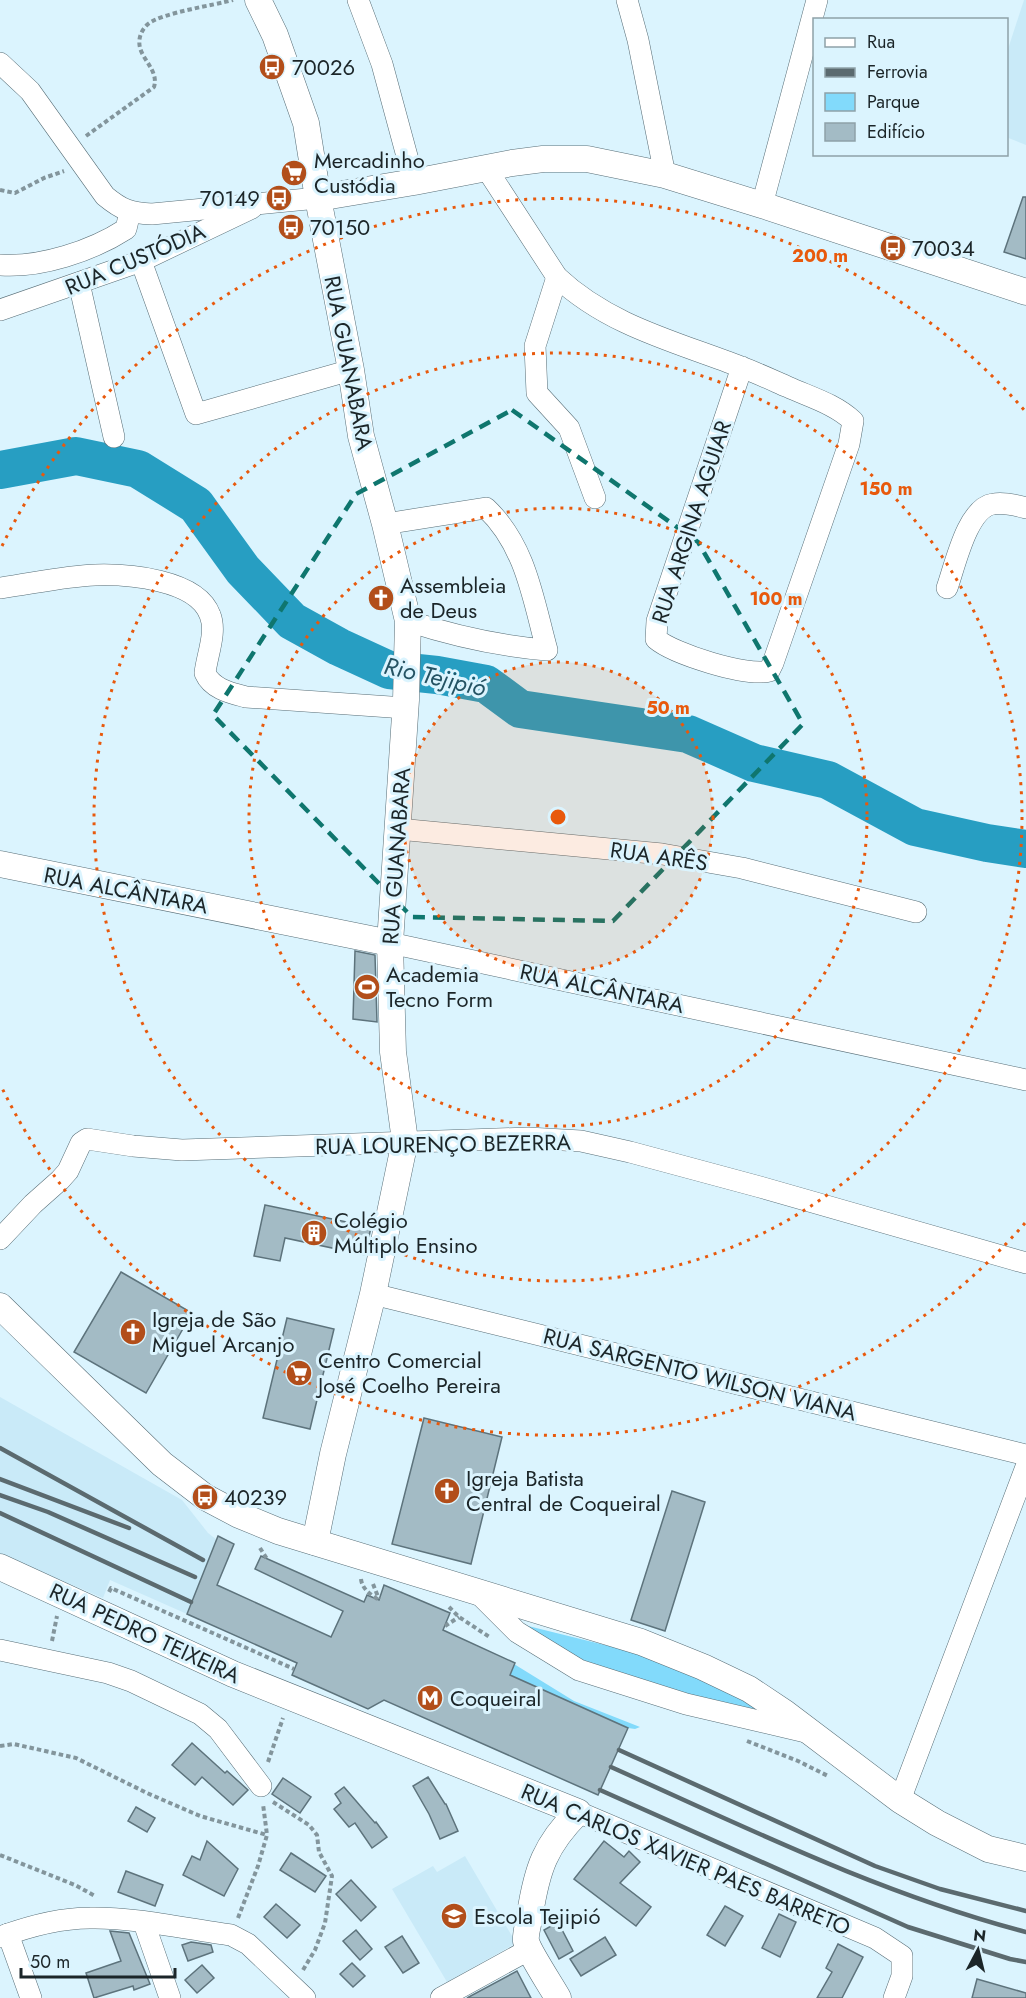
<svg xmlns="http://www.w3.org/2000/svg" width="1026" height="1998" font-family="Jost,sans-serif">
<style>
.built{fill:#c9eaf8}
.green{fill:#82dafb}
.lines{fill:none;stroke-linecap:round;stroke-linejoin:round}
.river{stroke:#279ec2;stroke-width:38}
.building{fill:#a3bbc5;stroke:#5d737c;stroke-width:1.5}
.minor-casing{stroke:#586e77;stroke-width:22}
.tertiary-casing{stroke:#586e77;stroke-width:27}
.path{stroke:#83959c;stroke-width:4;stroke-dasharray:4.5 3;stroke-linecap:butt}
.minor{stroke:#fff;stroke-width:21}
.tertiary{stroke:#fff;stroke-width:26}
.rail{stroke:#5b6a6f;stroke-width:4.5}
.marked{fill:none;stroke:#0f766e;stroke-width:4.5;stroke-dasharray:12 8;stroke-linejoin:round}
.ring{fill:none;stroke:#e8590c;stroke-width:3;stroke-dasharray:3 6}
.labels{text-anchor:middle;stroke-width:6;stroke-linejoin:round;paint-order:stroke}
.poi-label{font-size:22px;fill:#1b2528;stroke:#dbf4fe;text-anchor:start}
.street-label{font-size:22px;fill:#1b2528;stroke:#dbf4fe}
.water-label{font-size:24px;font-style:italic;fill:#245363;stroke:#dbf4fe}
.centre{fill:#e8590c;stroke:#dbf4fe;stroke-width:3}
.ring-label{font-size:18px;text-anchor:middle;font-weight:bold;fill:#e8590c;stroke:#dbf4fe;stroke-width:6;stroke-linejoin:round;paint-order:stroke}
</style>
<rect width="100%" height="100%" fill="#dbf4fe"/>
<g class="built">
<path d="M1024,0H1026V145L1006,137L1007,52Z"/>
<path d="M0,1397L182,1500L208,1533L217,1540L187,1614L110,1580L103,1598L0,1554Z"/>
<path d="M465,1856L516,1943L447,1982L392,1889L433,1866L437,1872Z"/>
</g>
<g class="green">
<path d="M520,1624L637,1653L737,1693L751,1703L761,1715L581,1665Z"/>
<path d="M514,1664L574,1701L640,1727L635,1729L628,1728L510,1675Z"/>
</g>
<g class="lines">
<path class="river" d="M0,470L76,456L138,469L196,505L243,570L292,621L339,647L389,670L437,675L486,684L520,709L688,734L754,763L828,780L915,827L987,843L1026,849"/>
</g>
<g class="building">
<path d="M1023,197H1026V259L1004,252Z"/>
<path d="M355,951L375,955L377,1022L353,1019Z"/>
<path d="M265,1205L371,1227L365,1255L285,1238L280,1261L254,1256Z"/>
<path d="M121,1272L192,1313L146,1393L74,1352Z"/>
<path d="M287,1318L334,1329L310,1429L263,1418Z"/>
<path d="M424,1418L502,1437L471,1564L392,1544Z"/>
<path d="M672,1491L705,1502L665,1631L631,1620Z"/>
<path d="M218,1536L234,1544L217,1585L331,1637L343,1611L255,1569L261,1556L364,1602L367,1595L379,1600L384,1585L450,1613L443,1630L515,1663L510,1675L628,1728L598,1795L384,1700L368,1709L292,1675L297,1663L187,1614Z"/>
<path d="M192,1743L225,1773L227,1771L248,1790L233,1805L202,1777L195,1785L172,1765Z"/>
<path d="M428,1777L445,1804H446L458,1831L440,1839L429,1814L413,1786Z"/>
<path d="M283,1778L311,1797L300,1813L272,1794Z"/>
<path d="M344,1787L375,1823L376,1822L387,1837L372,1848L355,1823L349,1827L334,1809L341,1803L335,1794Z"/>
<path d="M136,1807L155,1818L147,1832L128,1821Z"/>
<path d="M207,1841L238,1869L224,1896L183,1875L192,1856L200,1860Z"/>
<path d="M604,1841L624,1857L629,1851L640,1862L620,1883L651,1907L636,1926L574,1879Z"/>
<path d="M291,1853L326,1876L315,1892L280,1870Z"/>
<path d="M126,1871L163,1885L155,1906L118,1892Z"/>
<path d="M351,1880L376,1907L361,1921L336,1894Z"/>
<path d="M276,1904L300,1925L287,1938L264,1917Z"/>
<path d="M725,1906L743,1916L725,1946L707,1935Z"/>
<path d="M779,1914L796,1922L780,1957L762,1948Z"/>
<path d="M558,1922L573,1951L559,1959L544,1930Z"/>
<path d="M356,1930L372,1949L360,1960L343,1941Z"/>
<path d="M110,1931L129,1933L150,1984L134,1990L133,1986L94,1998L86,1973L121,1961Z"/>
<path d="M402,1936L419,1963L403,1973L385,1947Z"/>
<path d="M605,1937L616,1955L581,1976L570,1959Z"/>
<path d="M191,1942L211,1945L213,1952L188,1961L182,1945Z"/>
<path d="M838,1944L863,1957L842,1998H817L832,1972L826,1968Z"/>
<path d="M352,1963L365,1976L353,1987L340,1974Z"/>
<path d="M202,1965L214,1978L197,1993L185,1980Z"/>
<path d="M517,1971L531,1998H467Z"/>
<path d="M977,1979L1026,1993V1998H972Z"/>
</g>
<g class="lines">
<defs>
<g id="minor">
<path d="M358,0L382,64L414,182"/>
<path d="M627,0L638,40L665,175"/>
<path d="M0,63L30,91L105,196C122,210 130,213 152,214L318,198"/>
<path d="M486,168L557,277C609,326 677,342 741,367C757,373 772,380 788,387C810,397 835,404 853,421L849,444L773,663L769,671C746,677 674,654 656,639L657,621L742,367"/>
<path d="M762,205L817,0"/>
<path d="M141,261L196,414L351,370"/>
<path d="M0,265C40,268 92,251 126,229L130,212"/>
<path d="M557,277L535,346L537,393L569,428L595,498"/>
<path d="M79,283L114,437"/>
<path d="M0,310L141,261L252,208"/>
<path d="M385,524L486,508C526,546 533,599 547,650C499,646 454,636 408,621"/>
<path d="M0,588C30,584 66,576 95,575C127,574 197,579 210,615C217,632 207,655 205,673C212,689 231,693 246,697L405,708"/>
<path d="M947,588C955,566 967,508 993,504C1004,502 1016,505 1026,508"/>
<path d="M398,829L662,854L742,868L916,912"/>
<path d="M390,943L1026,1080"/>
<path d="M0,1239L33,1204L60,1180L68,1171L81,1143L87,1139L133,1146L182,1150L528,1138L581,1141L630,1152L760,1187L1026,1263"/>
<path d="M373,1294L1026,1455"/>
<path d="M479,1594L517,1632L579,1670L686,1704L810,1733"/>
<path d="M0,1650L108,1673L131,1681L200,1714L218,1729L261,1786"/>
<path d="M900,1800L1026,1467"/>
<path d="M578,1812L875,1938L902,1956V1976L894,1998"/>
<path d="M144,1923L170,1998"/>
<path d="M8,1934L31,1998"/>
<path d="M0,1937C27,1927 60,1918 90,1918C134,1917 186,1929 231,1935L248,1944L305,1998"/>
<path d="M441,1998L530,1949"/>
</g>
<g id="tertiary">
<path d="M258,0L275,35L306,123L318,198L351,370L361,436L385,524L408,621L406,700L390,943L393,1052L405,1141L373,1294L333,1454L315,1542"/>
<path d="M318,198L414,182L512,163L543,159H587L665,175L762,205L1026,292"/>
<path d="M0,864L390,943"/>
<path d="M0,1306L162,1464L205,1497L239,1515L278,1531L641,1642L703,1667L749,1689L785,1713L900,1800L937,1823L988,1849L1026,1858"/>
<path d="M0,1567L233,1674L578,1812C545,1845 537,1869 530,1914C529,1922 525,1934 526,1941C528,1951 552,1987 558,1998"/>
</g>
</defs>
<use href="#minor" class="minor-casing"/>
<use href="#tertiary" class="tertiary-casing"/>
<g class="path">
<path d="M86,136L154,87C158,74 148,65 142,53C137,43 139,32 148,24C161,13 215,5 233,0"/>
<path d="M0,190L15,193L44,178L64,171"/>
<path d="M260,1548L267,1559"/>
<path d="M361,1579C362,1589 371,1595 379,1600"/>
<path d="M373,1584L379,1599"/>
<path d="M109,1592L111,1588L294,1669"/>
<path d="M449,1607L459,1617L491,1638"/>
<path d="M445,1626L459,1617"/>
<path d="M52,1641L57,1616"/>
<path d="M747,1741L798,1761L828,1776"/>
<path d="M0,1746L14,1744L76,1758L147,1793L200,1816L267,1835"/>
<path d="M268,1762L283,1718"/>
<path d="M273,1802L309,1825L317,1835L319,1852L332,1876L325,1923L315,1950L303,1970"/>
<path d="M0,1855L75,1885L95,1896"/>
<path d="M238,1918L258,1866L267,1835L263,1804"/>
</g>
<use href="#minor" class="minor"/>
<use href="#tertiary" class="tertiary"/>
<g class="rail">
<path d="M0,1448L203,1560"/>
<path d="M0,1479L129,1528"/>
<path d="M0,1495L48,1512L195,1577"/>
<path d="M0,1513L191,1602"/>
<path d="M619,1750L875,1866L940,1889L1026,1911"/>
<path d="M611,1767C747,1828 881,1894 1026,1932"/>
<path d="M600,1790L908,1927L1010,1959L1026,1962"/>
</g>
</g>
<path class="marked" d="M512,410L698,542L803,724L613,921L412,917L213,715L356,494Z"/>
<circle cx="558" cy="817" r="155" fill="#e8590c" fill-opacity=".12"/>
<g class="ring">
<circle cx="558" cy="817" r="155"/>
<circle cx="558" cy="817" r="309"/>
<circle cx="558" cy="817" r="464"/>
<path d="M1025 1223A619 619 0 0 1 2 1088M2 546A619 619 0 0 1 1025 411"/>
</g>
<defs>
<symbol id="bus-disc" viewBox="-11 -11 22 22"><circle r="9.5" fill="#b24e1a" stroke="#dbf4fe"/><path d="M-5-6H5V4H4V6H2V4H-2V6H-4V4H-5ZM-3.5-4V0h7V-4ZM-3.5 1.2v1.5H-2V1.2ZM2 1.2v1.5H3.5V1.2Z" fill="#fff"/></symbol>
<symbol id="supermarket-disc" viewBox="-11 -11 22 22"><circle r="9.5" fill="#b24e1a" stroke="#dbf4fe"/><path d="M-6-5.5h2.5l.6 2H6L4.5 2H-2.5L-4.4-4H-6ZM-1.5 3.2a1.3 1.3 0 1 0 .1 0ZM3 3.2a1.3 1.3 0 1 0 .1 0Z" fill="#fff"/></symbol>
<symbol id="church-disc" viewBox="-11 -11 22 22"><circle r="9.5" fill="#b24e1a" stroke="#dbf4fe"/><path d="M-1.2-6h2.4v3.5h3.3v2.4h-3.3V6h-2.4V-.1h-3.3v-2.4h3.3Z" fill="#fff"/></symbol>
<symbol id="stadium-disc" viewBox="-11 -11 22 22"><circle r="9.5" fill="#b24e1a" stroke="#dbf4fe"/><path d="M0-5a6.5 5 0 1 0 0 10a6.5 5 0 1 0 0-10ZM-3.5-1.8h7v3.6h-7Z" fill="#fff"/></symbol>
<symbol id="building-disc" viewBox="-11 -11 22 22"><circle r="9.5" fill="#b24e1a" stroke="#dbf4fe"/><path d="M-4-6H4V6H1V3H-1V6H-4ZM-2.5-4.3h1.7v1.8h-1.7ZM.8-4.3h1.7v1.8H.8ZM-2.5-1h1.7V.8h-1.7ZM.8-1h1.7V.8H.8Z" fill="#fff"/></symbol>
<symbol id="metro-disc" viewBox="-11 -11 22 22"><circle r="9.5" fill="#b24e1a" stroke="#dbf4fe"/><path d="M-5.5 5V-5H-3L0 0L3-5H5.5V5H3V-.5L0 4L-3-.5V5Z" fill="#fff"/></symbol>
<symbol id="school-disc" viewBox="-11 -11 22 22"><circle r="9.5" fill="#b24e1a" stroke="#dbf4fe"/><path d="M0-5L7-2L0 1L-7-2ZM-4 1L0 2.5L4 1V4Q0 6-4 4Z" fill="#fff"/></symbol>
</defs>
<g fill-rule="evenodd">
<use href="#bus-disc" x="257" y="52" width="30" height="30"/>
<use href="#supermarket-disc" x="279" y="158" width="30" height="30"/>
<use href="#bus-disc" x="264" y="183" width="30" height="30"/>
<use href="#bus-disc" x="276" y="212" width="30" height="30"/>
<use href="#bus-disc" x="878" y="233" width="30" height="30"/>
<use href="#church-disc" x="366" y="583" width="30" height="30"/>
<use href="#stadium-disc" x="352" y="972" width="30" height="30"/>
<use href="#building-disc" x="299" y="1218" width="30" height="30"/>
<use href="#church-disc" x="118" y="1317" width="30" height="30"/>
<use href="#supermarket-disc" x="284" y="1358" width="30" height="30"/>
<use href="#church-disc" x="432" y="1476" width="30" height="30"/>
<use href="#bus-disc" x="190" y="1482" width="30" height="30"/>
<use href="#metro-disc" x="415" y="1683" width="30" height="30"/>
<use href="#school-disc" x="439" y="1901" width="30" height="30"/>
</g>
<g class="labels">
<g class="poi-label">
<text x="292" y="75">70026</text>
<text x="314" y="168">Mercadinho<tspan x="314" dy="25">Custódia</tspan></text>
<text x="260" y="206" text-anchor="end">70149</text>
<text x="310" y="235">70150</text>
<text x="912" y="256">70034</text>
<text x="400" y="593">Assembleia<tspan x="400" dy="25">de Deus</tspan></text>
<text x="386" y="982">Academia<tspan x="386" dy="25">Tecno Form</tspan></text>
<text x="334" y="1228">Colégio<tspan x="334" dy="25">Múltiplo Ensino</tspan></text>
<text x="152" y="1327">Igreja de São<tspan x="152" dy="25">Miguel Arcanjo</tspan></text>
<text x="318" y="1368">Centro Comercial<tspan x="318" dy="25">José Coelho Pereira</tspan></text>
<text x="466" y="1486">Igreja Batista<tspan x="466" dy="25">Central de Coqueiral</tspan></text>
<text x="224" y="1505">40239</text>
<text x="450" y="1706">Coqueiral</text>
<text x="474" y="1924">Escola Tejipió</text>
</g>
<g class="street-label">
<text transform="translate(135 259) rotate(-23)" y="8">RUA CUSTÓDIA</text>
<text transform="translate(349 363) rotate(79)" y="8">RUA GUANABARA</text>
<text transform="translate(691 522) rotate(-72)" y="8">RUA ARGINA AGUIAR</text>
<text transform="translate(396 856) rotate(-86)" y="8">RUA GUANABARA</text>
<text transform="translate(659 856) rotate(8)" y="8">RUA ARÊS</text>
<text transform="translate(126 890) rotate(11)" y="8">RUA ALCÂNTARA</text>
<text transform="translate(602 988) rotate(12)" y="8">RUA ALCÂNTARA</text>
<text transform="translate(443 1144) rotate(-1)" y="8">RUA LOURENÇO BEZERRA</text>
<text transform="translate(700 1374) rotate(14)" y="8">RUA SARGENTO WILSON VIANA</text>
<text transform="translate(145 1633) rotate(25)" y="8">RUA PEDRO TEIXEIRA</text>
<text transform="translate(686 1859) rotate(23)" y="8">RUA CARLOS XAVIER PAES BARRETO</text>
</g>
<g class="water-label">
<text transform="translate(435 677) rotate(13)" y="8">Rio Tejipió</text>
</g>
</g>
<circle cx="558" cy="817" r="9" class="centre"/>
<g class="ring-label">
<text x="820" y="262">200 m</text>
<text x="886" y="495">150 m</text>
<text x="776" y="605">100 m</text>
<text x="668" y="714">50 m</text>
</g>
<rect x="813" y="18" width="195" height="138" fill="#dbf4fe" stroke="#8ea1a8" stroke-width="1.5"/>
<rect x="825" y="38" width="30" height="9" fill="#ffffff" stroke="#8ea1a8" stroke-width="1.5"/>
<text x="867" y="48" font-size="18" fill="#1b2528">Rua</text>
<rect x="825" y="68" width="30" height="9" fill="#5b6a6f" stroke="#8ea1a8" stroke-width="1.5"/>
<text x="867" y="78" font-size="18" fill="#1b2528">Ferrovia</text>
<rect x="825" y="93" width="30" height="18" fill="#82dafb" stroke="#8ea1a8" stroke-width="1.5"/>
<text x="867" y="108" font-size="18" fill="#1b2528">Parque</text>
<rect x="825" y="123" width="30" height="18" fill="#a3bbc5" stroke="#8ea1a8" stroke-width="1.5"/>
<text x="867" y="138" font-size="18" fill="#1b2528">Edifício</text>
<g transform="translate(978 1950) rotate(7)" stroke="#dbf4fe" stroke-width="4.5" paint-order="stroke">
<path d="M0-4.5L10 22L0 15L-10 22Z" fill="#1b2528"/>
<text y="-9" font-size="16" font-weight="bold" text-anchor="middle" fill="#1b2528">N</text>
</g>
<path d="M21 1968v9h154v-9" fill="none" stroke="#1b2528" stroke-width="3"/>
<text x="30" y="1968" font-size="18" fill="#1b2528" stroke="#dbf4fe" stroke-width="4.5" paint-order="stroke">50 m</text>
</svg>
